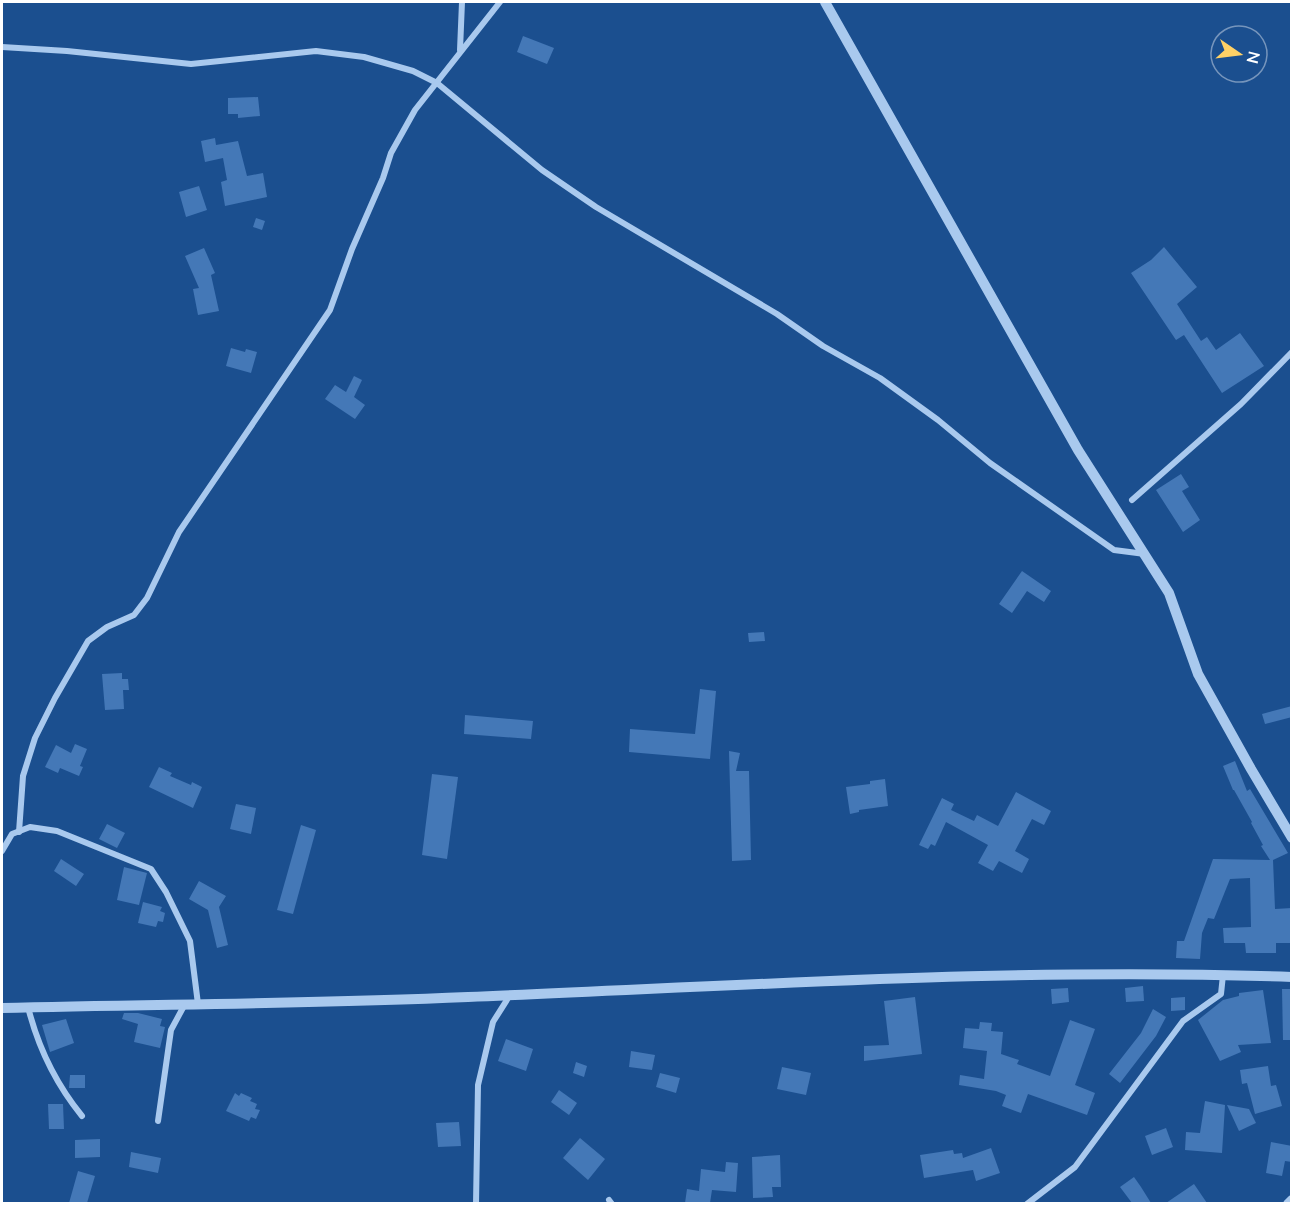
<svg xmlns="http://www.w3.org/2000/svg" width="1293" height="1205" font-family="'Nunito Sans',sans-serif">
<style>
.building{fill:#4478b7}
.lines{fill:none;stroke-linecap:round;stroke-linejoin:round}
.minor{stroke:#a9c9ee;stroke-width:6}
.tertiary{stroke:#a9c9ee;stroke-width:10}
</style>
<rect width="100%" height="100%" fill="#1b4f8f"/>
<g class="building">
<path d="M523,36L554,48L547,64L517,52Z"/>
<path d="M258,97L260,116L238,118V114H228V98Z"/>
<path d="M215,138L216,145L238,141L247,176L263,173L267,197L225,206L221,182L227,180L223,158L205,162L201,141Z"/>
<path d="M199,186L207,210L186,217L179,192Z"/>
<path d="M256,218L265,221L262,230L253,227Z"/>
<path d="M1164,247L1197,287L1177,304L1201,341L1207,337L1216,350L1240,333L1264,366L1222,393L1184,335L1176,340L1131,273L1151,260Z"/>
<path d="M204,248L215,273L211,275L219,311L198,315L193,289L199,288L185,256Z"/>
<path d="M231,348L245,352L246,349L257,352L251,373L226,366Z"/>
<path d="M354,376L362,380L354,397L365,405L355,419L325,399L335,385L346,392Z"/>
<path d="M1181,474L1189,487L1182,491L1200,520L1183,532L1156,490Z"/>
<path d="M1022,571L1051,591L1044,602L1027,591L1012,613L999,604Z"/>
<path d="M764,632L765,641L749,642L748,633Z"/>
<path d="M122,673V679H128L129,690H123L124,709L105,710L102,674Z"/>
<path d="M700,689L716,691L710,759L629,752L630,729L695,734Z"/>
<path d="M1292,706V717L1265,724L1262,714Z"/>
<path d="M465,715L533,721L531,739L464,734Z"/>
<path d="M75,744L87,749L80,766L83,767L79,776L60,768L58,773L45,767L56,745L71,753Z"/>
<path d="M729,751L740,753L736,771H749L751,860L732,861Z"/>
<path d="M1235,761L1247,791L1250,789L1288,853L1273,860L1275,909L1292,908V943H1276V953H1246L1245,943H1224L1223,928L1251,927L1250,878L1230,879L1214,919L1208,918L1202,933L1200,959L1176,958L1177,941H1184L1213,859L1270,860L1261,846L1263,845L1251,823L1252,822L1234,790H1233L1223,766Z"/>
<path d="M159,767L172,773L170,776L191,785L192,782L202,787L193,808L149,787Z"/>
<path d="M432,774L458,777L447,859L422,855Z"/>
<path d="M885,779L888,806L859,810V812L850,814L846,787L870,784V781Z"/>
<path d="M1016,792L1051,811L1044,825L1032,819L1015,851L1029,859L1022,873L999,861L993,871L978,863L988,845L946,822L935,846L931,844L928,849L919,845L942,798L954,804L951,810L974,821L977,815L998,826Z"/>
<path d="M236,804L256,808L251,834L230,829Z"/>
<path d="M107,824L125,833L117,848L99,839Z"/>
<path d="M301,825L316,830L293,914L277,910Z"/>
<path d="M61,859L84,874L76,886L54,871Z"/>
<path d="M124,867L147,873L139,905L117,900Z"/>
<path d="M199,881L226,896L219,907L228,945L217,948L208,910L189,899Z"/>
<path d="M143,902L162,907L160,911L165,913L163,922L158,921L156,927L138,923Z"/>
<path d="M1143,986L1144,1001L1126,1002L1125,988Z"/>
<path d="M1068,988L1069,1002L1052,1004L1051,989Z"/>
<path d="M1282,989H1292V1040H1283Z"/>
<path d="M1263,990L1271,1043L1238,1045L1241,1052L1220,1061L1198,1020L1223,1000L1239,996V993Z"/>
<path d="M915,997L922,1054L864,1061V1046L889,1045L884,1001Z"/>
<path d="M1185,997V1010L1171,1011V998Z"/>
<path d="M1153,1009L1166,1017L1156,1036L1120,1083L1109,1074L1141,1033Z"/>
<path d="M124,1013H138L162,1019L160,1026L165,1027L160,1048L134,1042L138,1024L122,1019Z"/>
<path d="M66,1019L74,1043L50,1052L42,1025Z"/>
<path d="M1070,1020L1095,1029L1075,1085L1095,1093L1087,1115L1028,1094L1021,1113L1002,1106L1006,1095L996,1091L959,1085L960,1075L984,1079L987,1051L963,1048L965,1028L979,1029L980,1022L992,1023L991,1031L1003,1032L1001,1054L1019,1060L1017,1064L1050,1076Z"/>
<path d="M506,1039L533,1049L526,1071L498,1061Z"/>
<path d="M631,1051L655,1055L652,1070L629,1067Z"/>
<path d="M576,1062L587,1066L584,1077L573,1073Z"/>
<path d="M1268,1066L1271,1086L1276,1085L1282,1106L1255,1114L1247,1083L1242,1084L1240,1070Z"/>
<path d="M782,1067L811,1073L806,1095L777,1089Z"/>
<path d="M660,1073L680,1078L676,1093L656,1087Z"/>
<path d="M70,1075H85V1088H69Z"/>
<path d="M559,1090L577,1103L569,1115L551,1102Z"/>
<path d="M235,1093L239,1096L241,1093L252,1098L250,1101L257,1104L255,1109L260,1110L256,1119L251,1117L249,1121L226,1111Z"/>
<path d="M1205,1101L1225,1105L1222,1153L1185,1150L1186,1132L1200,1133Z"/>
<path d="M48,1104H63L64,1129H49Z"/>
<path d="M1227,1105L1249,1109L1256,1123L1239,1131Z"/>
<path d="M459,1122L461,1146L438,1147L436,1123Z"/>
<path d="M1166,1128L1173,1147L1152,1155L1145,1136Z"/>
<path d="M580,1138L605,1159L588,1180L563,1158Z"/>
<path d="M100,1139V1157L75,1158V1140Z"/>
<path d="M1271,1142L1292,1146V1162L1285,1161L1282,1176L1266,1173Z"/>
<path d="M991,1148L1000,1173L976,1181L973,1170L924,1178L920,1155L953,1150L954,1154L962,1153L963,1158Z"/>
<path d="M131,1152L161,1158L158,1173L129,1167Z"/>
<path d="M780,1155L781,1187H772L773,1197L753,1198L752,1157Z"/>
<path d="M726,1162L738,1163L736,1192L712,1190L710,1203H685L687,1189L699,1191L701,1169L725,1172Z"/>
<path d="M78,1171L95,1176L87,1203H69Z"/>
<path d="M1134,1177L1141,1187L1151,1203H1132L1120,1187Z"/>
<path d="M1194,1184L1207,1203H1166Z"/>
</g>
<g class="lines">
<g class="minor">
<path d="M2,47L67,51L191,64L316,51L364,57L413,71L437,83L542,170L596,207L777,314L823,346L880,378L938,420L990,463L1114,550L1145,554"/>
<path d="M460,50L462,2"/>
<path d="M1132,500L1241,404L1292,352"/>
<path d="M19,832L23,776L35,738L55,698L88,641L107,627L134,615L147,598L179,532L330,310L352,249L383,178L391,153L415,110L500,2"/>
<path d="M2,851L12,834L30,827L57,831L151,869L166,892L190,941L198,1004"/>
<path d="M28,1007C38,1047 56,1084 82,1116"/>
<path d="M158,1121L171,1030L185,1004"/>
<path d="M609,1200L612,1204"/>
<path d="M476,1204L478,1085L493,1022L510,995"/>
<path d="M1027,1204L1075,1167L1183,1021L1221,994L1223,975"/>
</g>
<g class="tertiary">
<path d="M825,2L1078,450L1169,593L1198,674L1251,769L1292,838"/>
<path d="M2,1008C157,1004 313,1004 468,997C743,986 1017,967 1292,977"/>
<path d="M1288,1204L1292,1200"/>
</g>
</g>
<rect width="1293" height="1205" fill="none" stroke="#ffffff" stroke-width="6"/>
<g transform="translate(1239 54) rotate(104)"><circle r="28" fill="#1b4f8f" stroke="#7695bc" stroke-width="1.5"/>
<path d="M0-4.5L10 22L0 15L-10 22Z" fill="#ffd166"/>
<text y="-9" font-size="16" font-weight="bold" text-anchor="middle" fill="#ffffff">N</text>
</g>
</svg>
